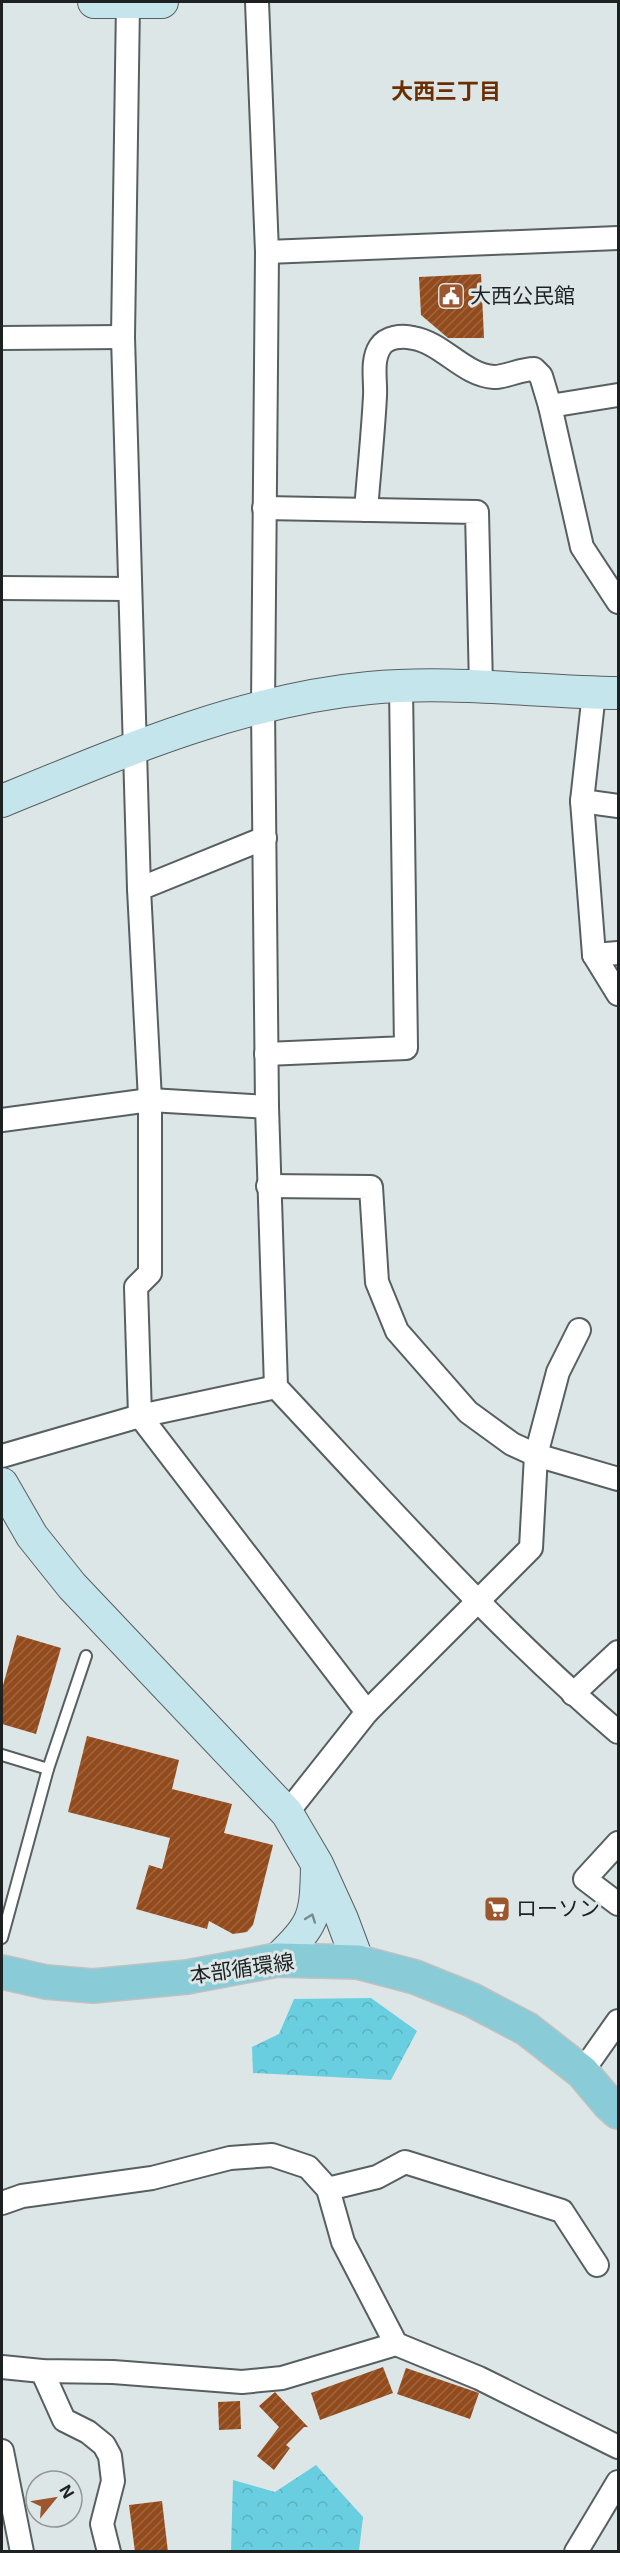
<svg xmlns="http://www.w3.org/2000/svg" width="620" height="2553" font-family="Inter,'Noto Sans JP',sans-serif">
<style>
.forest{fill:url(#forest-crowns)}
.building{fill:url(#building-hatch)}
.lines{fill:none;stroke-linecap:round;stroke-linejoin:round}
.lane-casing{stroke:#585f61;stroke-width:14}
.street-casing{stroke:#585f61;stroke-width:26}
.secondary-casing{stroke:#585f61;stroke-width:34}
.primary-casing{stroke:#c0c1c1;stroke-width:36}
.lane{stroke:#fff;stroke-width:10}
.street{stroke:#fff;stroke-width:22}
.secondary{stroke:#c4e5eb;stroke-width:32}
.primary{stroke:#89cbd6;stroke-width:33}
.oneway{stroke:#798d91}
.labels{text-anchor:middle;stroke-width:6;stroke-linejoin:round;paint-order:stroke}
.poi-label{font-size:21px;fill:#1e2122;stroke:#dde6e7;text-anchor:start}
.street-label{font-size:21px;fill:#1e2122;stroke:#dde6e7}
.neighbourhood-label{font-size:22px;font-weight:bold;fill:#6a2e00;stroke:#dde6e7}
</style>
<defs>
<pattern id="forest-crowns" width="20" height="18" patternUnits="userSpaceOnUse" patternTransform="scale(1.5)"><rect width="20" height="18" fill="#68cee0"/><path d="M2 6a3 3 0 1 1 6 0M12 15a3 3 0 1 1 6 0" fill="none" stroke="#5ab1c0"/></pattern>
<pattern id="building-hatch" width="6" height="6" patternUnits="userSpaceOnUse" patternTransform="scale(1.5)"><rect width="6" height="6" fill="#944b1c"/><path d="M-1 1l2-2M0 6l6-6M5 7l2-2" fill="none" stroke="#9e6744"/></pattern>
</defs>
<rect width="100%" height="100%" fill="#dde6e7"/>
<g class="forest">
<path d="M371,1998L417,2031L391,2080L253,2073L252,2047L279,2034L294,1999Z"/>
<path d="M316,2465L363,2517L359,2551H231L233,2480L275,2492Z"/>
</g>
<g class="building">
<path d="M481,274L484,338H448L421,315L419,277Z"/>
<path d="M17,1635L61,1648L36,1734L2,1724V1689Z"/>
<path d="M87,1736L179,1760L172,1789L232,1804L224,1833L273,1845L253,1925L247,1932L233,1934L209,1921L207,1929L136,1909L149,1865L162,1869L170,1838L68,1812Z"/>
<path d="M383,2367L393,2393L320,2420L311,2393Z"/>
<path d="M406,2368L479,2393L470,2419L397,2394Z"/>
<path d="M275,2392L308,2427H304L286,2445L290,2448L274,2470L257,2456L279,2427L259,2406Z"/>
<path d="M240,2401L241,2429L219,2430L218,2402Z"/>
<path d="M162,2501L168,2552H135L129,2505Z"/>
</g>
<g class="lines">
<defs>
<g id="lane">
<path d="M2,1755L48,1769"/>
<path d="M2,1938L48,1769L86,1656"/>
</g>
<g id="street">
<path d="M257,2L267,252L263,707L267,1107L276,1387C387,1505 495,1628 618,1732"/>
<path d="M128,3L123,337L139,889"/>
<path d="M267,252L618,238"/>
<path d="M2,338L123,337"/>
<path d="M550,406L618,395"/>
<path d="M264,508L477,512L481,687"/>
<path d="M366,510C369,472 373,434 375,396C376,381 371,361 380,347C386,337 402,335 413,338C443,343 463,375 494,377C506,377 521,369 534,369L541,376L550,406L582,547L618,602"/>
<path d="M2,588L129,589"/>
<path d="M594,693L582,801L594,955L618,994"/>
<path d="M582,801L618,806"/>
<path d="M265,838L139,889L150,1100V1273L136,1287L140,1416L367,1712"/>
<path d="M594,955L618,953"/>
<path d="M266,1054L406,1048L401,687"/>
<path d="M2,1120L150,1100L267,1107"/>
<path d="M268,1186L371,1187L377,1282L397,1331L468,1412L512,1444L536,1455L618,1479"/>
<path d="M2,1456L140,1416L276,1387"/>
<path d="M573,1694L618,1652"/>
<path d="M287,1813L367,1712L531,1548L536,1455L558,1372L579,1330"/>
<path d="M618,1843L585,1879L618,1904"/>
<path d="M582,2072L618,2021"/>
<path d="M328,2189L377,2177L405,2162L562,2211L597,2265"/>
<path d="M2,2203L22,2196L152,2178L230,2158L272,2155L308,2167L328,2189L343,2242L396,2344"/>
<path d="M2,2367L42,2371L113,2372L242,2382L282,2378L396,2344L479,2378L618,2447"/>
<path d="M42,2371L64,2420L88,2432L104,2445L110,2456L113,2481L102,2524L109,2552"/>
<path d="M2,2451L22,2552"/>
<path d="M576,2552L618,2482"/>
</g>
<g id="secondary">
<path d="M94,2H162"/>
<path d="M2,801C119,753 241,700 369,688C452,680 536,692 618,693"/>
<path d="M2,1484L32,1536L72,1586L287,1813L317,1864L342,1919L358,1962"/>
<path d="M277,1960C314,1924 316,1918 317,1867"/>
</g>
<path id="primary" d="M2,1972L46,1982L93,1986L187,1977L277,1960L358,1962L415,1977L472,2000L527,2029L582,2072L609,2104L618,2112"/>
</defs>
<use href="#lane" class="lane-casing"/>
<use href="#street" class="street-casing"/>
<use href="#secondary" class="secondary-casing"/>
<use href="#primary" class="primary-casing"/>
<use href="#lane" class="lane"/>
<use href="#street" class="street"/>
<use href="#secondary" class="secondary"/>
<use href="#primary" class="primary"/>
</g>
<defs><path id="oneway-chevron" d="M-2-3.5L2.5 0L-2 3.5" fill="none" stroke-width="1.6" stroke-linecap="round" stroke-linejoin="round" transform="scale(1.5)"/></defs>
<use class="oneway" href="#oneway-chevron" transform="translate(311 1918) rotate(-70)"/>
<defs>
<symbol id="civic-square" viewBox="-11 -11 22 22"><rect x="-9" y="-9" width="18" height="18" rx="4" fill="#9d572e" stroke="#dde6e7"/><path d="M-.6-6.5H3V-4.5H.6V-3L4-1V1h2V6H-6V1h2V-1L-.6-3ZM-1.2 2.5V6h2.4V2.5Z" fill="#fff"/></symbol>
<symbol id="supermarket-square" viewBox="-11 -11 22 22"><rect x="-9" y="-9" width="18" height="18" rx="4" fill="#9d572e" stroke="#dde6e7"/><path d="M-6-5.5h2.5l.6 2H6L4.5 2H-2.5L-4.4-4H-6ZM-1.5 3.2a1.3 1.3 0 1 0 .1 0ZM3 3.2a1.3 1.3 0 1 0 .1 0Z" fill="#fff"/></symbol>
</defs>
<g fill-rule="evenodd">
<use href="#civic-square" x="436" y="281" width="30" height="30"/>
<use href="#supermarket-square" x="482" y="1894" width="30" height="30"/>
</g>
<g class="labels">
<g class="poi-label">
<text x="470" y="303">大西公民館</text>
<text x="516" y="1916">ローソン</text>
</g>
<g class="street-label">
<text transform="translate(242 1969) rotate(-8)" y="7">本部循環線</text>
</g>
<g class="neighbourhood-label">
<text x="446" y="99">大西三丁目</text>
</g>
</g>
<rect width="620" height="2553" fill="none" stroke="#1e2122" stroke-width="6"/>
<g transform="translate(54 2499) rotate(60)"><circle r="28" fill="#dde6e7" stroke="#919798" stroke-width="1.5"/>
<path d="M0-4.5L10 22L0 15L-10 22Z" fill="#9d572e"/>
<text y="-9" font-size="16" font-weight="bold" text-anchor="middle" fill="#1e2122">N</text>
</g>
</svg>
